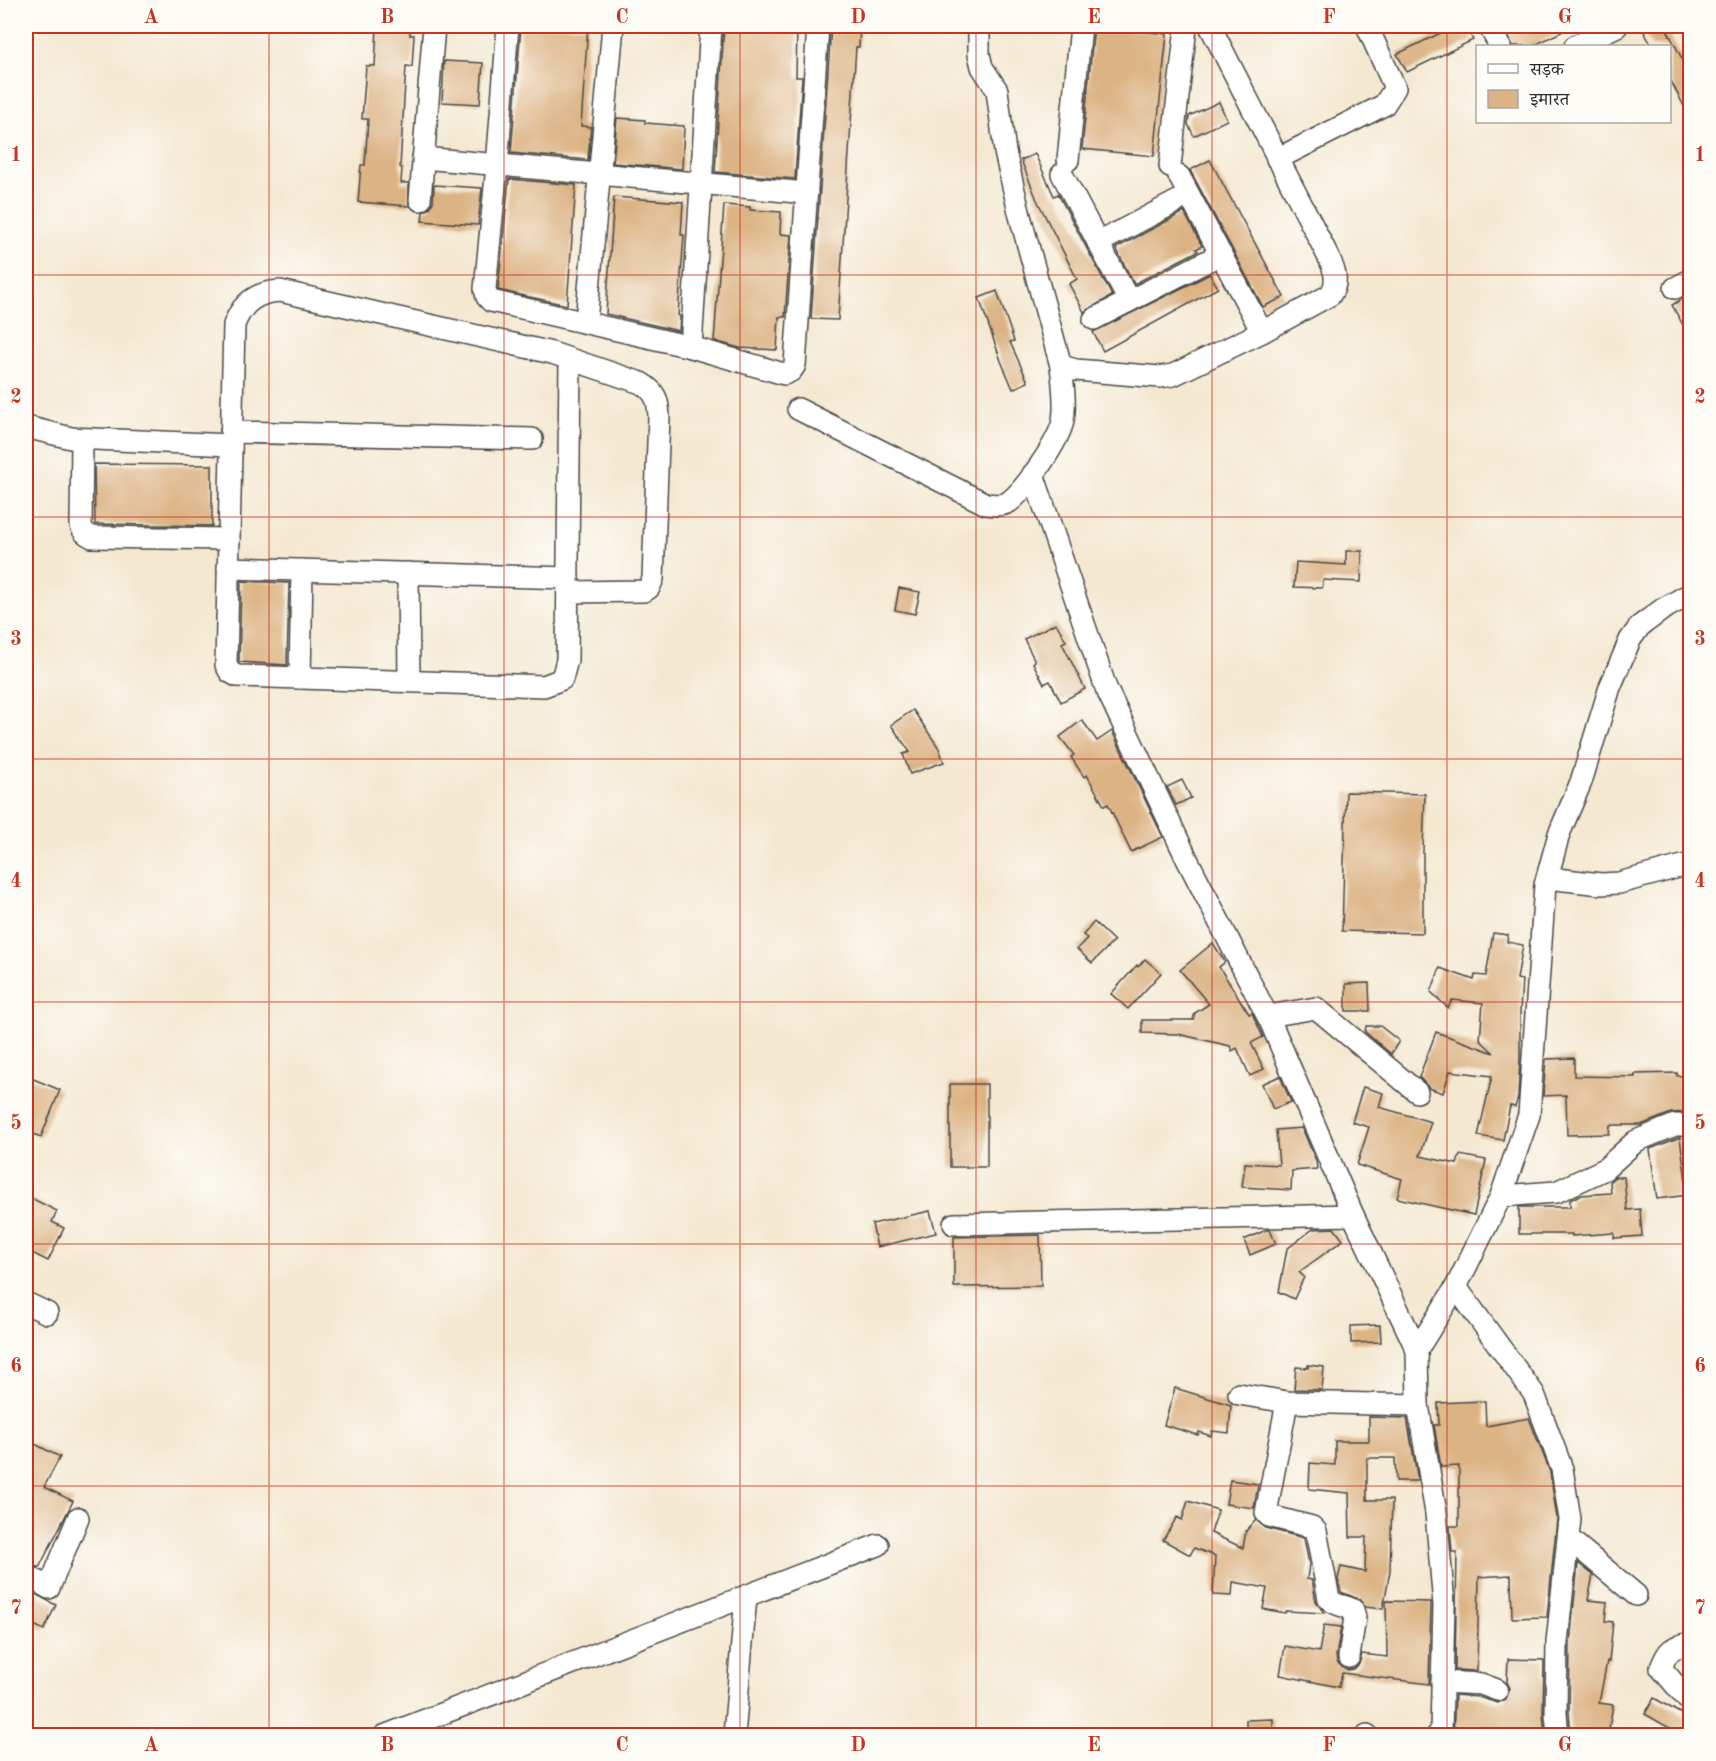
<svg xmlns="http://www.w3.org/2000/svg" width="1716" height="1761" font-family="'Old Standard TT','Noto Serif Devanagari',serif">
<style>
.building{fill:#dcb384}
.lines{fill:none;stroke-linecap:round;stroke-linejoin:round}
.street-casing{stroke:#494744;stroke-width:24}
.street{stroke:#fff;stroke-width:21}
.grid{fill:none;stroke:#c8321e;stroke-width:1.5;stroke-opacity:0.55}
.neatline{fill:none;stroke:#c8321e;stroke-width:2}
.grid-label{font-size:20px;text-anchor:middle;font-weight:bold;fill:#c8321e}
</style>
<rect width="100%" height="100%" fill="#fdfcf7"/>
<filter id="ink" filterUnits="userSpaceOnUse"><feTurbulence type="fractalNoise" baseFrequency=".0167" numOctaves="2"/><feDisplacementMap in="SourceGraphic" scale="12" xChannelSelector="R" yChannelSelector="G"/><feConvolveMatrix kernelMatrix="1 2 1 2 8 2 1 2 1" color-interpolation-filters="sRGB"/></filter>
<filter id="wash" filterUnits="userSpaceOnUse"><feTurbulence type="fractalNoise" baseFrequency=".008" numOctaves="4" result="noise"/><feDisplacementMap in="SourceGraphic" scale="24" xChannelSelector="R" yChannelSelector="G"/><feGaussianBlur stdDeviation="1.35" result="paint"/><feColorMatrix in="noise" values="0 0 0 0 0 0 0 0 0 0 0 0 0 0 0 0 0 1.4 0 .05"/><feComposite in="paint" operator="in"/></filter>
<g filter="url(#wash)">
<rect width="100%" height="100%" fill="#f4e8d1"/>
<g id="blocks">
<g class="building">
<path d="M377,26H410V35H414L412,67L406,66L400,167L402,168L401,183H409V206L358,202L361,165H365L368,119H362L366,66H375Z"/>
<path d="M521,26H588L581,126L591,127L588,160L511,153Z"/>
<path d="M724,26H797L796,77H802L795,179L715,172Z"/>
<path d="M831,26H860L859,47H856L838,320L811,319Z"/>
<path d="M1094,26L1167,34L1154,156L1082,149Z"/>
<path d="M1455,26H1465L1473,40L1407,72L1397,54Z"/>
<path d="M1503,26H1573L1533,46H1513Z"/>
<path d="M1652,26H1665L1690,74V118L1670,79V46H1652L1643,30Z"/>
<path d="M444,61L483,63L480,104L442,102Z"/>
<path d="M1219,102L1227,120L1194,136L1188,124L1189,116Z"/>
<path d="M617,118L645,120V123L684,126L682,169L613,163Z"/>
<path d="M1035,154L1054,196L1058,194L1112,296L1084,312L1069,284L1077,279L1037,200L1021,160Z"/>
<path d="M1210,160L1284,297L1263,307L1190,170Z"/>
<path d="M509,179L576,185L567,305L498,290Z"/>
<path d="M434,185L482,188L478,225L422,221L423,212L430,208L433,202Z"/>
<path d="M614,197L683,202L681,235H684L678,315L680,316L679,331L606,314Z"/>
<path d="M724,205L750,207V210L781,212L780,234L791,235L785,317H779L777,350L740,348L714,341Z"/>
<path d="M1184,212L1202,246L1196,249L1198,251L1134,284L1116,248Z"/>
<path d="M1210,274L1218,288L1103,351L1093,332Z"/>
<path d="M997,291L1014,341L1010,342L1028,382L1013,389L1001,361L979,298Z"/>
<path d="M1690,294V338L1672,305Z"/>
<path d="M94,464L212,465V526L95,524Z"/>
<path d="M1346,551H1362L1361,582L1323,580L1322,588L1294,587L1296,562L1346,565Z"/>
<path d="M241,581L289,583L287,665L239,662Z"/>
<path d="M899,588L920,592L915,614L895,610Z"/>
<path d="M1056,623L1066,641L1062,643L1085,689L1061,702L1050,681L1044,684L1033,663L1035,661L1024,639Z"/>
<path d="M913,710L939,748L944,762L910,774L903,754L910,752L891,725Z"/>
<path d="M1082,720L1097,741L1112,731L1163,837L1131,852L1108,804L1104,806L1087,775L1084,777L1071,757L1074,755L1060,737Z"/>
<path d="M1182,780L1191,798L1176,805L1167,787Z"/>
<path d="M1346,792L1425,794L1423,850V933L1342,931Z"/>
<path d="M1094,922L1114,941L1092,963L1077,949L1087,938L1083,935Z"/>
<path d="M1493,933L1508,935L1507,942L1523,945L1517,979L1522,980L1520,1011V1060L1518,1097L1515,1107L1510,1106L1503,1140L1478,1136L1492,1076L1450,1071L1443,1093L1429,1088L1419,1077L1436,1032L1494,1053L1480,1040L1483,1003L1452,1000L1448,1008L1431,992L1440,968L1474,980L1475,975L1486,976Z"/>
<path d="M1213,943L1225,962L1219,967L1249,1014L1252,1013L1263,1037L1251,1043L1264,1069L1250,1076L1237,1048L1232,1051L1230,1046L1178,1034L1142,1033V1020H1193L1195,1013L1209,1004L1180,970Z"/>
<path d="M1145,959L1161,973L1128,1009L1111,994L1137,965L1138,967Z"/>
<path d="M1369,983L1370,1011H1346V984Z"/>
<path d="M1366,1026H1380L1399,1041L1391,1054L1365,1032Z"/>
<path d="M1574,1058V1076L1635,1077V1074L1677,1073V1076L1690,1075V1112L1671,1113L1641,1125H1610L1609,1134L1567,1135L1566,1095L1543,1096L1546,1059Z"/>
<path d="M26,1076L60,1090L41,1137L26,1131Z"/>
<path d="M1280,1076L1291,1102L1273,1109L1262,1084Z"/>
<rect x="950" y="1084" width="37" height="83"/>
<path d="M1363,1087L1383,1093L1379,1107L1431,1122L1420,1156L1457,1164L1460,1155L1486,1160L1474,1215L1397,1198L1402,1179L1357,1165L1369,1127L1352,1122Z"/>
<path d="M1302,1128L1316,1161L1317,1169L1292,1171L1291,1190L1242,1187L1245,1163L1279,1165L1276,1130Z"/>
<path d="M1678,1138H1680L1688,1195L1657,1199L1650,1149Z"/>
<path d="M1615,1177H1624L1627,1210L1640,1209L1642,1236L1614,1238V1233L1572,1236V1234H1519V1207H1570V1200L1580,1195L1611,1193L1610,1181Z"/>
<path d="M31,1198L57,1211L52,1222L64,1228L48,1261L26,1250V1209Z"/>
<path d="M930,1211L936,1233L877,1247L872,1224Z"/>
<path d="M1334,1228L1343,1240L1299,1272L1304,1277L1294,1299L1279,1292L1287,1249L1313,1229Z"/>
<path d="M1266,1230H1270L1276,1244L1250,1255L1244,1240Z"/>
<path d="M1040,1235L1041,1286L954,1287V1237Z"/>
<path d="M1380,1325L1381,1342L1351,1343V1326Z"/>
<path d="M1308,1365L1324,1367L1322,1390L1294,1389L1296,1367L1308,1368Z"/>
<path d="M1175,1388L1231,1405L1229,1433L1212,1431L1211,1436L1199,1432L1198,1435L1164,1425Z"/>
<path d="M1485,1401L1486,1426L1529,1418L1550,1472L1557,1519L1547,1617L1512,1618L1511,1575L1479,1577L1477,1671L1455,1670L1457,1552H1452L1450,1526H1459V1466L1441,1467L1434,1425H1439L1438,1403Z"/>
<path d="M1369,1417L1407,1418L1418,1481H1396L1395,1458H1367V1500H1392L1390,1571L1383,1609L1365,1607L1359,1599L1341,1592L1338,1579L1341,1567L1365,1572L1366,1537H1350L1349,1493L1309,1489L1310,1463L1335,1465V1441H1369Z"/>
<path d="M33,1443L60,1457L44,1487L73,1501L39,1568L26,1562V1457Z"/>
<path d="M1230,1480L1258,1484L1254,1508L1226,1504Z"/>
<path d="M1188,1501L1218,1510L1211,1533L1243,1548L1246,1531L1256,1520L1266,1528L1304,1538L1309,1564L1307,1579L1312,1580L1316,1601L1324,1613L1286,1611L1285,1613L1263,1609L1267,1588L1233,1582L1232,1596L1213,1595L1215,1556L1194,1548L1190,1555L1163,1540L1177,1517L1182,1520Z"/>
<path d="M1578,1563L1593,1575L1588,1600L1607,1602L1605,1621L1613,1622L1609,1662L1607,1661L1599,1703L1613,1705L1608,1736H1571L1569,1713L1570,1643Z"/>
<path d="M26,1589L56,1605L44,1630L26,1621Z"/>
<path d="M1386,1601L1431,1602L1429,1684L1342,1673L1339,1687L1280,1675L1285,1646L1319,1652L1324,1625L1341,1627L1336,1656L1337,1662L1342,1667L1348,1670L1354,1669L1359,1664L1362,1654L1387,1657Z"/>
<path d="M1508,1659L1544,1660L1543,1713L1545,1736H1453L1455,1695L1478,1697L1498,1703L1506,1699L1510,1688L1507,1682Z"/>
<path d="M1654,1698L1690,1719V1736H1683L1645,1714Z"/>
<path d="M1273,1719V1736H1246V1720Z"/>
</g>
</g>
</g>
<g filter="url(#ink)">
<use href="#blocks" fill-opacity="0" stroke="#494744" stroke-width="1.5"/>
<g class="lines">
<defs>
<g id="street">
<path d="M508,26L497,166L485,289L487,297L491,301L691,347L784,374L791,371L795,365L818,26"/>
<path d="M979,26V54L982,67L997,90L1005,152L1020,216L1061,366"/>
<path d="M1489,26L1500,46"/>
<path d="M1575,46L1617,26"/>
<path d="M423,158L807,193"/>
<path d="M1277,159L1384,105L1395,88L1367,26"/>
<path d="M1068,160L1081,26"/>
<path d="M1170,166L1186,27"/>
<path d="M1062,174L1129,301"/>
<path d="M1179,176L1262,332"/>
<path d="M420,200L434,26"/>
<path d="M1098,243L1189,195"/>
<path d="M1675,288L1690,280"/>
<path d="M1094,319L1221,254"/>
<path d="M586,322L613,26"/>
<path d="M691,347L711,26"/>
<path d="M798,409L986,504C994,505 1002,506 1009,502C1025,490 1059,441 1063,421C1066,403 1063,384 1061,366L1076,370L1160,377L1173,375L1262,332L1330,295C1339,283 1335,271 1329,258L1210,26"/>
<path d="M26,427L71,438L231,445"/>
<path d="M231,432L532,439"/>
<path d="M82,439L81,525C83,532 86,534 92,537L229,539"/>
<path d="M1033,474L1106,688L1188,861L1271,1023L1353,1215L1417,1350"/>
<path d="M228,568L568,578"/>
<path d="M408,573L409,681"/>
<path d="M568,592L644,591L649,588L653,579L659,416C658,400 656,392 641,383L552,353L280,291C257,292 242,303 234,325L226,665L230,672L237,676L544,686L562,679L567,660L570,359"/>
<path d="M300,678L302,570"/>
<path d="M1547,878L1601,884L1619,883L1690,864"/>
<path d="M1268,1016L1316,1008L1417,1092"/>
<path d="M1501,1196L1556,1192L1605,1169L1636,1141L1675,1125H1690"/>
<path d="M954,1224L1353,1215"/>
<path d="M1456,1287L1534,1394L1562,1469L1570,1519L1557,1642L1556,1713L1558,1736"/>
<path d="M26,1303L47,1313"/>
<path d="M1239,1394L1287,1402L1418,1405"/>
<path d="M1287,1402L1266,1513L1269,1516L1312,1527L1316,1531L1329,1599C1335,1606 1345,1605 1353,1610L1355,1617L1349,1657"/>
<path d="M1569,1539L1636,1595"/>
<path d="M26,1575L49,1588L78,1518"/>
<path d="M1690,1643C1671,1648 1668,1649 1661,1668L1690,1702"/>
<path d="M1442,1682L1481,1684L1497,1690"/>
<path d="M1367,1735L1368,1736"/>
<path d="M384,1736L878,1545"/>
<path d="M734,1736L746,1596"/>
<path d="M1437,1736L1441,1732L1444,1605L1436,1513L1418,1405L1417,1350L1456,1287L1501,1196L1529,1115L1545,885L1559,834L1581,782L1610,687L1630,640L1640,626L1663,609L1690,594"/>
</g>
</defs>
<use href="#street" class="street-casing"/>
<use href="#street" class="street"/>
</g>
</g>
<path class="grid" d="M269,26V1736M504,26V1736M740,26V1736M976,26V1736M1212,26V1736M1447,26V1736M26,275H1690M26,517H1690M26,759H1690M26,1002H1690M26,1244H1690M26,1486H1690"/>
<rect width="1716" height="1761" fill="none" stroke="#fdfcf7" stroke-width="66"/>
<rect x="1476" y="45" width="195" height="78" fill="#fdfcf7" stroke="#a9a8a5" stroke-width="1.5"/>
<rect x="1488" y="64" width="30" height="9" fill="#ffffff" stroke="#a9a8a5" stroke-width="1.5"/>
<text x="1530" y="75" font-size="18" fill="#2b2b2b">सड़क</text>
<rect x="1488" y="90" width="30" height="18" fill="#dcb384" stroke="#a9a8a5" stroke-width="1.5"/>
<text x="1530" y="105" font-size="18" fill="#2b2b2b">इमारत</text>
<rect x="33" y="33" width="1650" height="1695" class="neatline"/>
<g class="grid-label">
<text x="151" y="23">A</text>
<text x="387" y="23">B</text>
<text x="622" y="23">C</text>
<text x="858" y="23">D</text>
<text x="1094" y="23">E</text>
<text x="1329" y="23">F</text>
<text x="1565" y="23">G</text>
<text x="16" y="161">1</text>
<text x="1700" y="161">1</text>
<text x="16" y="403">2</text>
<text x="1700" y="403">2</text>
<text x="16" y="645">3</text>
<text x="1700" y="645">3</text>
<text x="16" y="887">4</text>
<text x="1700" y="887">4</text>
<text x="16" y="1129">5</text>
<text x="1700" y="1129">5</text>
<text x="16" y="1372">6</text>
<text x="1700" y="1372">6</text>
<text x="16" y="1614">7</text>
<text x="1700" y="1614">7</text>
<text x="151" y="1751">A</text>
<text x="387" y="1751">B</text>
<text x="622" y="1751">C</text>
<text x="858" y="1751">D</text>
<text x="1094" y="1751">E</text>
<text x="1329" y="1751">F</text>
<text x="1565" y="1751">G</text>
</g>
</svg>
